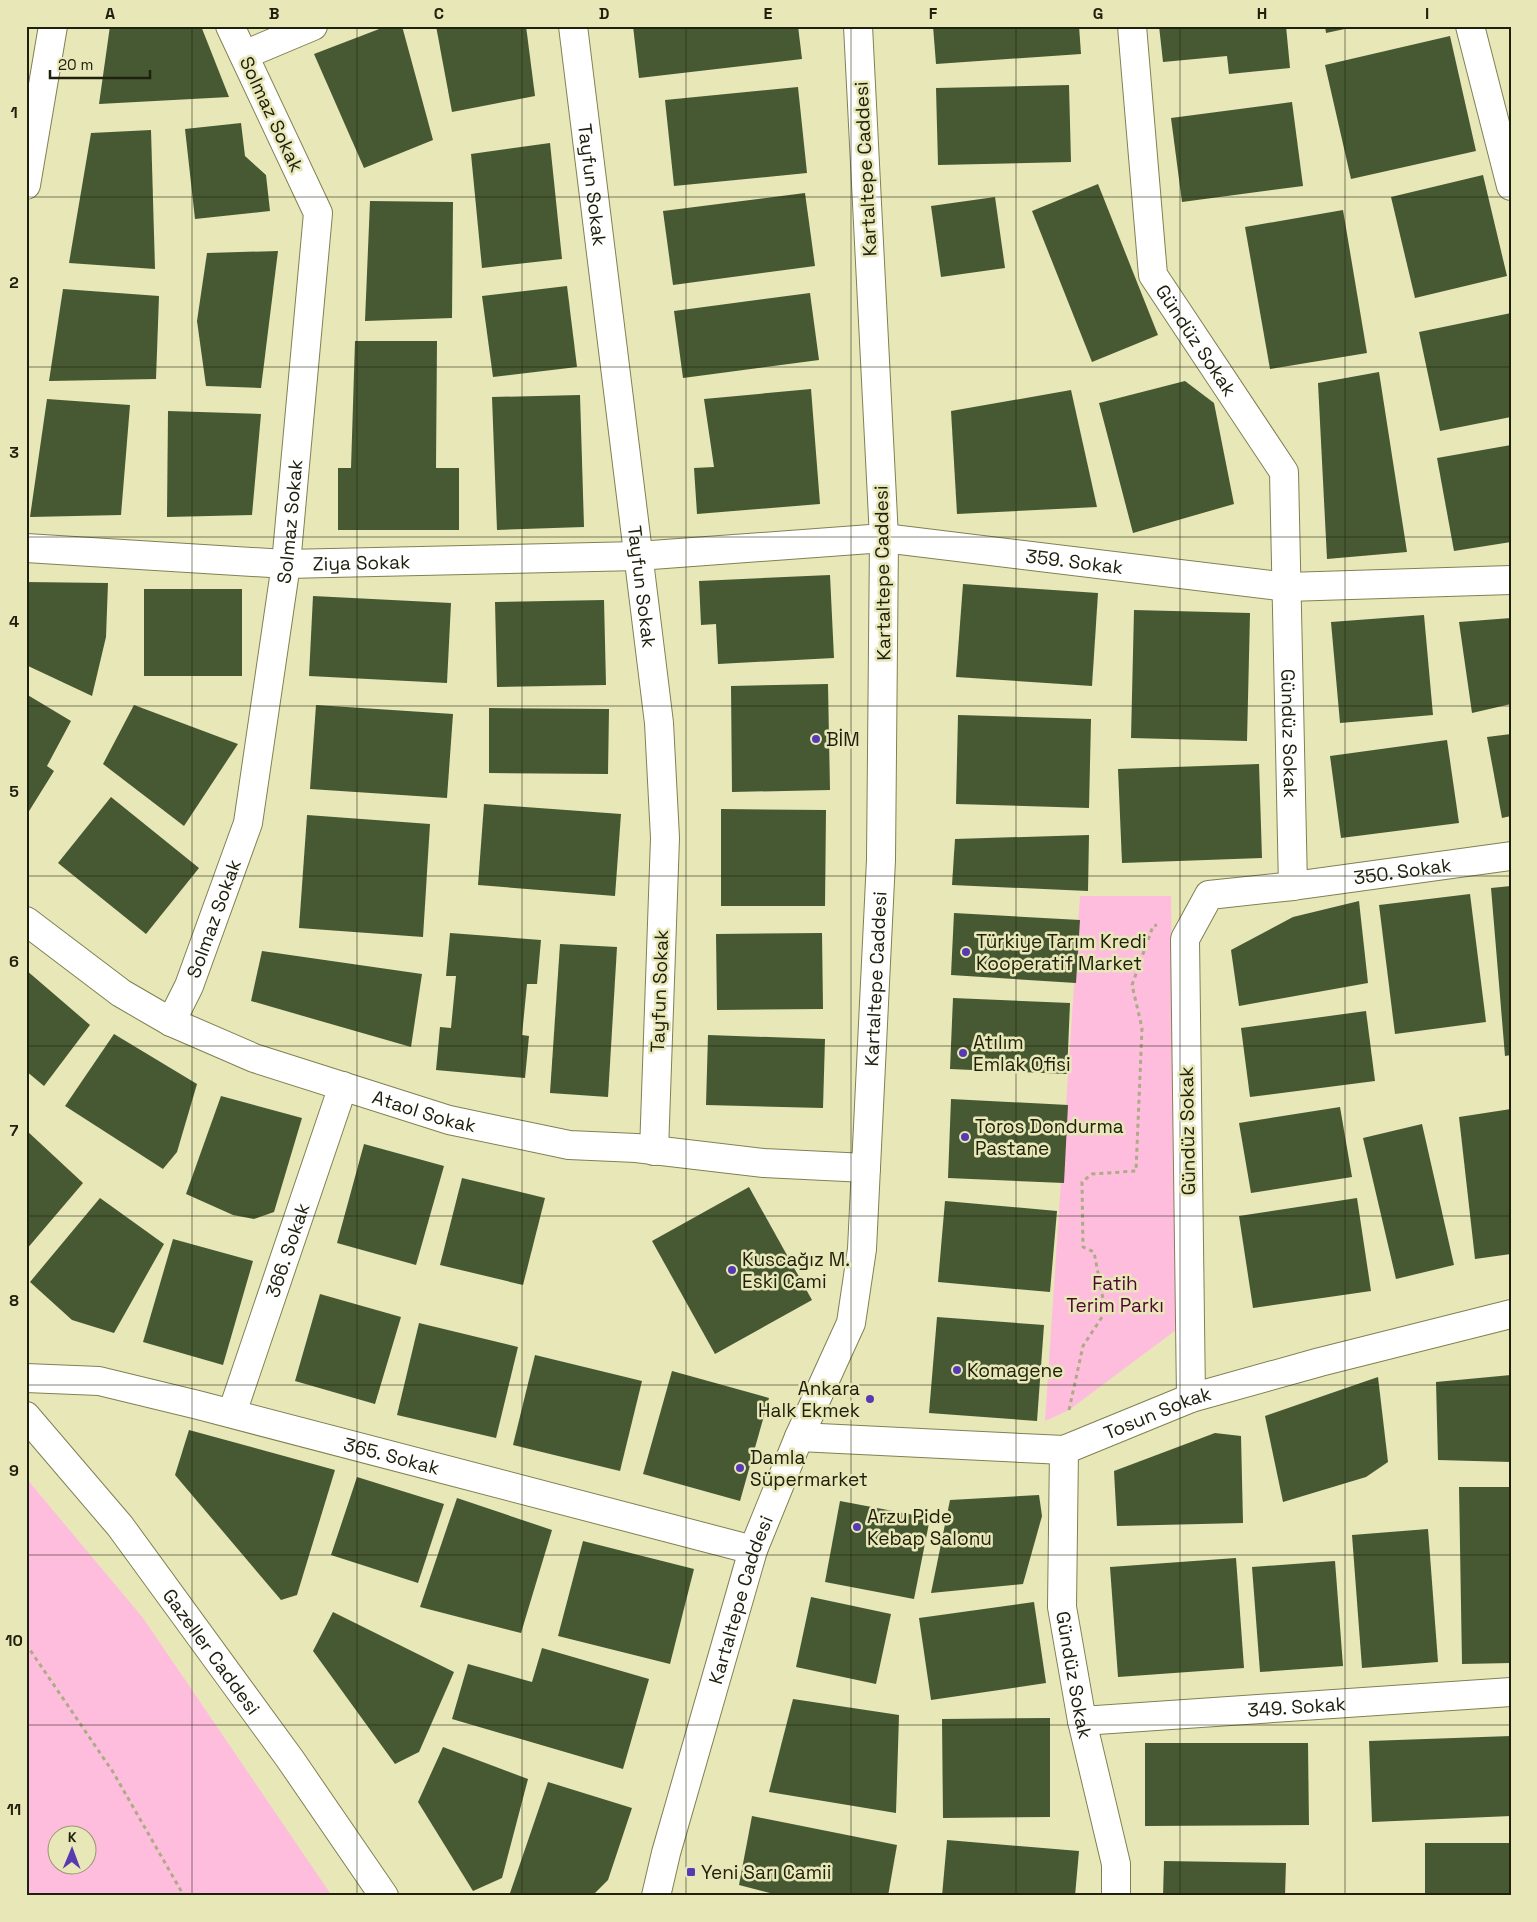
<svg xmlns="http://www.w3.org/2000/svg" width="1537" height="1922" font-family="'Space Grotesk',sans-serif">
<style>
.green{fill:#ffbddd;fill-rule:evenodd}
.building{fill:#475932}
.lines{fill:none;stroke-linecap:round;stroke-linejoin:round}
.minor-casing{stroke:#808053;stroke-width:30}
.tertiary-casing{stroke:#808053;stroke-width:30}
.path{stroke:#abab84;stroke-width:3;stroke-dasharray:4 4;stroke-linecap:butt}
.minor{stroke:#fff;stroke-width:28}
.tertiary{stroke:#fff;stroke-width:28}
.grid{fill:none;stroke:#20200e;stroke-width:1;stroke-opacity:0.55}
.poi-dot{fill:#573ab2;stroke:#e7e7b7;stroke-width:2}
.labels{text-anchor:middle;stroke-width:5;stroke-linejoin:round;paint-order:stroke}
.street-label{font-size:19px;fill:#20200e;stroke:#e7e7b7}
.poi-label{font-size:19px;fill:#20200e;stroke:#e7e7b7;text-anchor:start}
.park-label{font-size:19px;fill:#4f0634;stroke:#e7e7b7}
.neatline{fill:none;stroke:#20200e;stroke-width:2}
.grid-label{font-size:16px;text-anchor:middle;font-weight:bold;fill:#20200e}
</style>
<rect width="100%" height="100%" fill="#e7e7b7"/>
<g class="green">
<path d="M1080,896H1171L1176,1330L1069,1410L1045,1421Z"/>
<path d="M26,1478L143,1618L332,1896H26ZM88,1834V1864H58V1834Z"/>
</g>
<g class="building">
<path d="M110,26H201L229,97L99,104Z"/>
<path d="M387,26H402L433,140L364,168L314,54Z"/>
<path d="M436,26H526L535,96L452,112Z"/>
<path d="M633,26H798L802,59L639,78Z"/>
<path d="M933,26H1079L1081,54L936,64Z"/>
<path d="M1159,26H1286L1290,68L1229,74L1227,56L1163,62Z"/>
<path d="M1325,26H1354V27L1326,33Z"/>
<path d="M1450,36L1476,151L1351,179L1325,65Z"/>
<path d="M1069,85L1071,162L938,165L936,88Z"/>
<path d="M798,87L807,173L674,186L665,100Z"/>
<path d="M1292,102L1303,186L1182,202L1171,118Z"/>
<path d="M241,123L245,156L266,175L270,211L195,219L185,129Z"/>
<path d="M151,130L155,269L69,263L91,133Z"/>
<path d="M550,143L562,259L482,268L471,154Z"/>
<path d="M1483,175L1507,276L1415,298L1391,197Z"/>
<path d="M1098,184L1158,335L1092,362L1032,211Z"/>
<path d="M805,193L815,266L673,285L663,211Z"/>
<path d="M995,197L1005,268L941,277L931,206Z"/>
<path d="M370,201L453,202L452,318L365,321Z"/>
<path d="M1343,210L1367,353L1270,369L1245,227Z"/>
<path d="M278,251L261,388L206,386L197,321L207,253Z"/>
<path d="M567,286L577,367L493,377L482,296Z"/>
<path d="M63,289L159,296L156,379L49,381Z"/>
<path d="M810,293L819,360L683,378L674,311Z"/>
<path d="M1511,313V417L1440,431L1419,332Z"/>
<path d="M355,341H437L436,468H459V530H338V468H351Z"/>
<path d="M1379,372L1407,552L1327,559L1318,383Z"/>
<path d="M1185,381L1214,403L1234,504L1133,533L1099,403Z"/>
<path d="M811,389L820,504L697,514L694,468L714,467L704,399Z"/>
<path d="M1071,390L1097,507L957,514L951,411Z"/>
<path d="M580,395L584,527L497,530L492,397Z"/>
<path d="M47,399L130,405L121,515L30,517Z"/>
<path d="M168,411L261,414L252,515L167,517Z"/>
<path d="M1511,445V542L1454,551L1437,458Z"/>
<path d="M830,575L834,658L718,664L716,624L701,625L699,581Z"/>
<path d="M26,582L108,583L106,637L92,696L26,665Z"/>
<path d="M963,584L1098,593L1092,686L956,677Z"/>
<rect x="144" y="589" width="98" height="87"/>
<path d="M313,596L451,603L447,683L309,676Z"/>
<path d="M604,600L606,685L497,687L495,602Z"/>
<path d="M1134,610L1250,613L1247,741L1131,738Z"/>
<path d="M1424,615L1433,715L1340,723L1331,622Z"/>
<path d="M1511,618V704L1472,713L1459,622Z"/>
<path d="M828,684L830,790L732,792L731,686Z"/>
<path d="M26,694L71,721L47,766L54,771L26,816Z"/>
<path d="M134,705L238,744L184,826L103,764Z"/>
<path d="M316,705L453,714L447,798L310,789Z"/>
<path d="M489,708L609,709L608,774L489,773Z"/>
<path d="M958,715L1091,719L1089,808L956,804Z"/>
<path d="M1511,734V816L1502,818L1487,737Z"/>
<path d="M1447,740L1459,823L1341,838L1330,756Z"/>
<path d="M1259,764L1262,858L1122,863L1118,769Z"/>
<path d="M111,797L199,868L146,934L58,863Z"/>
<path d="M484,804L621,814L615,896L478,885Z"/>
<path d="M721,809L826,810L825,906H721Z"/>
<path d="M307,815L430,824L423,937L299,928Z"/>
<path d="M1089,835L1088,891L952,885L955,839Z"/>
<path d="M1511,886V1055L1505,1056L1491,888Z"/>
<path d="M1470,894L1486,1022L1395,1034L1379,905Z"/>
<path d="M1359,901L1368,983L1239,1006L1231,950L1293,917Z"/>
<path d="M954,913L1080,920L1076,983L951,975Z"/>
<path d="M450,933L541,940L537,984H527L522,1035L529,1036L525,1078L436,1070L440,1027L451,1028L456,976H446Z"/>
<path d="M822,933L823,1009L717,1010L716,934Z"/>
<path d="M560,944L617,947L608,1097L550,1093Z"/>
<path d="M262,951L422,974L411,1047L251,1001Z"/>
<path d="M26,970L90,1025L44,1086L26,1071Z"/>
<path d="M953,998L1070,1003L1067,1074L950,1069Z"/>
<path d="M1366,1011L1375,1081L1250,1097L1241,1028Z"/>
<path d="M114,1034L197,1084L177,1152L163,1169L65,1106Z"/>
<path d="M708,1035L825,1039L823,1108L706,1105Z"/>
<path d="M221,1096L302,1118L274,1212L254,1219L233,1215L186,1194Z"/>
<path d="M951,1099L1068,1105L1064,1183L948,1178Z"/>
<path d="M1340,1107L1352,1177L1251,1193L1239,1123Z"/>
<path d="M1511,1109V1254L1475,1259L1459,1117Z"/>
<path d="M1422,1124L1454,1265L1396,1279L1363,1138Z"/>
<path d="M26,1130L83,1183L26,1250Z"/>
<path d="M364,1144L444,1166L416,1265L337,1243Z"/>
<path d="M462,1178L545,1198L523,1285L440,1265Z"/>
<path d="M749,1187L812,1300L715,1354L652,1241Z"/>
<path d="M100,1198L164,1244L114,1333L72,1320L30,1282Z"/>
<path d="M1357,1198L1371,1291L1253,1308L1239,1216Z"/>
<path d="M945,1201L1057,1211L1050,1292L938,1282Z"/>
<path d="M173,1239L253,1261L223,1365L143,1342Z"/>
<path d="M320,1294L401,1317L375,1404L295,1381Z"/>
<path d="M937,1317L1044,1325L1037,1421L929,1413Z"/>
<path d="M419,1323L518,1347L496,1438L397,1415Z"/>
<path d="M535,1355L642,1381L620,1471L513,1445Z"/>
<path d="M672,1371L769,1398L740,1501L643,1474Z"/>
<path d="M1511,1375V1462L1438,1460L1436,1382Z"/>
<path d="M1378,1377L1388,1462L1366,1477L1283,1502L1265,1416Z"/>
<path d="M189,1430L335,1470L297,1595L281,1600L175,1475Z"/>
<path d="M1215,1433L1241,1436L1243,1523L1117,1526L1114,1471Z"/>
<path d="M357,1477L444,1504L418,1583L331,1555Z"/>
<path d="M1459,1487H1511V1663L1462,1664Z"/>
<path d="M1039,1495L1042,1516L1023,1584L931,1593L950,1500Z"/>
<path d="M457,1498L552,1530L521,1633L420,1607Z"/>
<path d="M840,1501L930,1518L914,1599L825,1582Z"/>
<path d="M1428,1529L1438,1662L1362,1668L1352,1535Z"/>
<path d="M583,1541L694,1569L670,1664L558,1636Z"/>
<path d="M1236,1558L1244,1668L1118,1677L1110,1567Z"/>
<path d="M1335,1561L1343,1666L1260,1672L1252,1567Z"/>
<path d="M811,1597L891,1614L876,1684L796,1667Z"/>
<path d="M1034,1602L1046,1683L931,1700L919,1618Z"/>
<path d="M333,1612L454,1672L419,1752L395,1764L313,1651Z"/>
<path d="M542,1648L649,1679L623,1769L452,1719L468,1664L532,1682Z"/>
<path d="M793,1699L899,1715L896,1813L769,1792Z"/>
<path d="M1050,1718V1817L943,1818L942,1719Z"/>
<path d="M1511,1736V1816L1372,1822L1369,1741Z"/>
<path d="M1145,1743H1308L1309,1825L1145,1826Z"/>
<path d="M443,1747L528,1779L502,1878L473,1891L418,1802Z"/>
<path d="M548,1782L632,1808L608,1880L592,1896H509Z"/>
<path d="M752,1816L897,1845L888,1896H782L739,1885Z"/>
<path d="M947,1840L1079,1851L1075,1896H942Z"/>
<rect x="1425" y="1843" width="86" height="53"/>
<path d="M1164,1861L1286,1863L1285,1896H1163Z"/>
</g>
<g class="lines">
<defs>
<g id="minor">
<path id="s1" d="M573,26L659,723L665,838L654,1151"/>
<path id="s2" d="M1132,26L1153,275L1284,472L1293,886"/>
<path d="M1470,26L1511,186"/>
<path d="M244,55L313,26"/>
<path d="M26,185L53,26"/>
<path id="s3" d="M26,548L286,564L638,556L884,538L1287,587L1511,580"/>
<path id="s4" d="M26,921L121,993L171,1022L254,1058L449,1120L569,1145L636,1148L764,1163L866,1168"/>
<path id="s5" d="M171,1022L189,986L248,823L286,564L318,213L230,26"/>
<path id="s6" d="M26,1378L99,1381L198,1405L753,1550"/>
<path id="s7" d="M1191,1398L1185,939L1209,895L1293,886L1511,856"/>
<path id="s8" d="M232,1413L343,1086"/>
<path id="s9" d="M799,1437L1064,1450L1191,1398L1320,1362L1511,1314"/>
<path id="s10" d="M1064,1450L1062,1607L1082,1721L1116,1864V1896"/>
<path id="s11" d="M1082,1721L1511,1692"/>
</g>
<g id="tertiary">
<path id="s12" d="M26,1416L120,1526L290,1759L384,1896"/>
<path id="s13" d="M656,1896L666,1853L753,1550L799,1437L851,1323L862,1249L881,860L884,538L858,26"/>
</g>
</defs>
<use href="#minor" class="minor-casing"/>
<use href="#tertiary" class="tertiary-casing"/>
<g class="path">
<path d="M1069,1410L1083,1346L1104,1314V1304L1094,1252L1083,1247L1082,1182L1092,1174L1136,1171L1142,1028L1132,985L1153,926L1157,925"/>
<path d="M26,1644L113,1772L184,1896"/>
</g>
<use href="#minor" class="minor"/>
<use href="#tertiary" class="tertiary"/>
</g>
<path class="grid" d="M192,26V1896M357,26V1896M522,26V1896M686,26V1896M851,26V1896M1016,26V1896M1180,26V1896M1345,26V1896M26,197H1511M26,367H1511M26,537H1511M26,706H1511M26,876H1511M26,1046H1511M26,1216H1511M26,1385H1511M26,1555H1511M26,1725H1511"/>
<g class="poi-dot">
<circle cx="816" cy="739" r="5"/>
<circle cx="966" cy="952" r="5"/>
<circle cx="963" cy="1053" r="5"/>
<circle cx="965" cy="1137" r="5"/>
<circle cx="732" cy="1270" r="5"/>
<circle cx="957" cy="1370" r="5"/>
<circle cx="870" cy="1399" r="5"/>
<circle cx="740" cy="1468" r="5"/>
<circle cx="857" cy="1527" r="5"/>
<rect x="686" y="1867" width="10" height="10" rx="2.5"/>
</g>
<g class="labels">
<g class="street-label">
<text transform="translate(272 114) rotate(65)" y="7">Solmaz Sokak</text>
<text transform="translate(865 169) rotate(-93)" y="7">Kartaltepe Caddesi</text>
<text dy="7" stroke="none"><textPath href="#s1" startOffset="160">Tayfun Sokak</textPath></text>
<text dy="7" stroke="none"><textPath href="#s2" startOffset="328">Gündüz Sokak</textPath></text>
<text dy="7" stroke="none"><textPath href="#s5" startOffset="518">Solmaz Sokak</textPath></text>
<text dy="7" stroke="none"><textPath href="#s3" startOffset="1051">359. Sokak</textPath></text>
<text dy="7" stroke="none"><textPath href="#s3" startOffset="336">Ziya Sokak</textPath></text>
<text transform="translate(882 573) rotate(-91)" y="7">Kartaltepe Caddesi</text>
<text dy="7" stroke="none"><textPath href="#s1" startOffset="565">Tayfun Sokak</textPath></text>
<text dy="7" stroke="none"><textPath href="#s2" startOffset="748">Gündüz Sokak</textPath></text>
<text dy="7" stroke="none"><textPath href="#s7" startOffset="704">350. Sokak</textPath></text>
<text dy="7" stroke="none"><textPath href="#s5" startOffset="112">Solmaz Sokak</textPath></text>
<text dy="7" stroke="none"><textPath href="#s13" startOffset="952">Kartaltepe Caddesi</textPath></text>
<text transform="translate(659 991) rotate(-88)" y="7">Tayfun Sokak</text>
<text dy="7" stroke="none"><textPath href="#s4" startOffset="446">Ataol Sokak</textPath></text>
<text transform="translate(1187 1131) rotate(-91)" y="7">Gündüz Sokak</text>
<text dy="7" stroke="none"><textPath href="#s8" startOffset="172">366. Sokak</textPath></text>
<text dy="7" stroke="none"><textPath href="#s9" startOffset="366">Tosun Sokak</textPath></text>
<text dy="7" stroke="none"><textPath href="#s6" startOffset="375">365. Sokak</textPath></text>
<text dy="7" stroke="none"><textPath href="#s13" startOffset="308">Kartaltepe Caddesi</textPath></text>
<text dy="7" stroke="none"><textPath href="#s12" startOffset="300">Gazeller Caddesi</textPath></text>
<text dy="7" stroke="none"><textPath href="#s10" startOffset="226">Gündüz Sokak</textPath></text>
<text dy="7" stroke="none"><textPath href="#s11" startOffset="215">349. Sokak</textPath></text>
</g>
<g class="poi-label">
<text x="826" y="746">BİM</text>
<text x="976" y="948">Türkiye Tarım Kredi<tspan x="976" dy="22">Kooperatif Market</tspan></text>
<text x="973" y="1049">Atılım<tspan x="973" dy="22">Emlak Ofisi</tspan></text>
<text x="975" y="1133">Toros Dondurma<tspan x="975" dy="22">Pastane</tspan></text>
<text x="742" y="1266">Kuscağız M.<tspan x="742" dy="22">Eski Cami</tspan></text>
<text x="967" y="1377">Komagene</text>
<text x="860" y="1395" text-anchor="end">Ankara<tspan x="860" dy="22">Halk Ekmek</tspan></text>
<text x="750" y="1464">Damla<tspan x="750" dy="22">Süpermarket</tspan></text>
<text x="867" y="1523">Arzu Pide<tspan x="867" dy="22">Kebap Salonu</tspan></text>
<text x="701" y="1879">Yeni Sarı Camii</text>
</g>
<g class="park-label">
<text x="1115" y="1290">Fatih<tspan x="1115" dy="22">Terim Parkı</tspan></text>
</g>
</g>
<rect width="1537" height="1922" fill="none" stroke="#e7e7b7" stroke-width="55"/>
<g transform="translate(72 1850) rotate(1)"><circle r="24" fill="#e7e7b7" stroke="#979773"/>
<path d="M0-4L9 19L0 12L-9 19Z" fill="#573ab2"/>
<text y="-8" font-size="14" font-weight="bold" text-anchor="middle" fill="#20200e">K</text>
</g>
<path d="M50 70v8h100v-8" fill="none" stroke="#20200e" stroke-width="2.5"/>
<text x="58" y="70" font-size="15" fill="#20200e" stroke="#e7e7b7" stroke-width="4" paint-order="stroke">20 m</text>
<rect x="28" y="28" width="1482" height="1866" class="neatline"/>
<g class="grid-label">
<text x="110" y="19">A</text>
<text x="274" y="19">B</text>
<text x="439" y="19">C</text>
<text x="604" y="19">D</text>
<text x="768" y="19">E</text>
<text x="933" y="19">F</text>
<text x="1098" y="19">G</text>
<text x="1262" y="19">H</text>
<text x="1427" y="19">I</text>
<text x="14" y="118">1</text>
<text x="14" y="288">2</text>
<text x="14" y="458">3</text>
<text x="14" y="627">4</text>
<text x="14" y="797">5</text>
<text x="14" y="967">6</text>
<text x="14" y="1136">7</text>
<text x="14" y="1306">8</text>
<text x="14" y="1476">9</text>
<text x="14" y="1646">10</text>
<text x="14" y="1815">11</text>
</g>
</svg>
